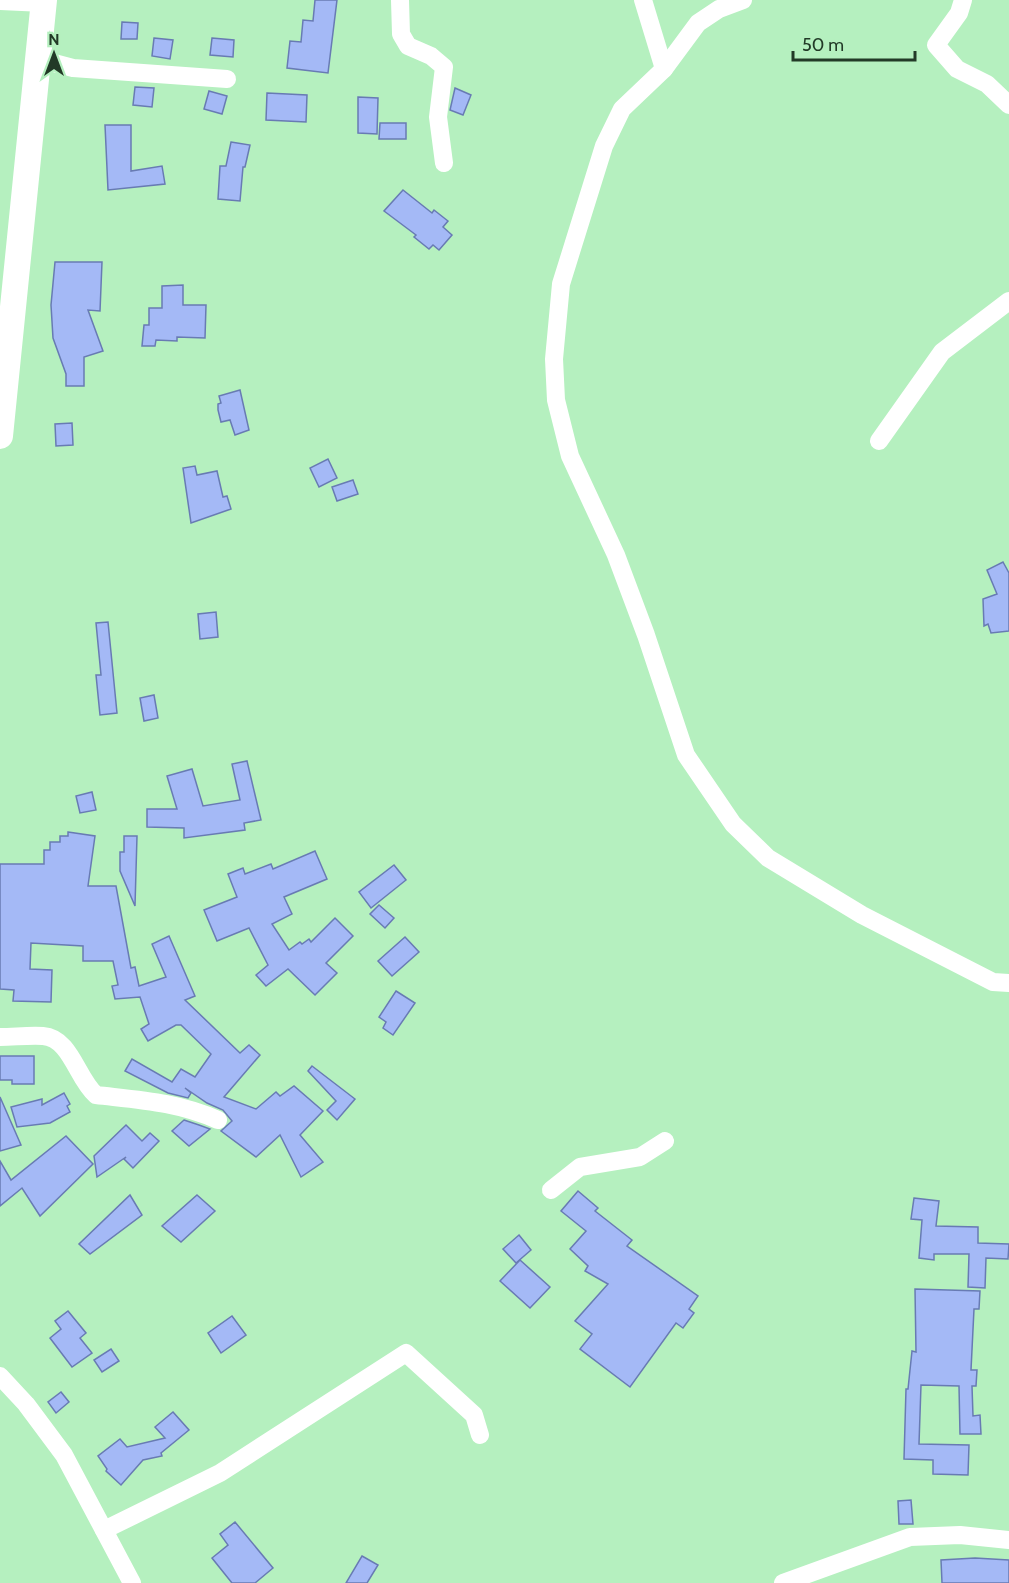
<svg xmlns="http://www.w3.org/2000/svg" width="1009" height="1583" font-family="Cabin,sans-serif">
<style>
.building{fill:#a4b9f6;stroke:#687bb3;stroke-width:1.5}
.lines{fill:none;stroke-linecap:round;stroke-linejoin:round}
.street{stroke:#fff;stroke-width:18}
.secondary{stroke:#fff;stroke-width:26}
</style>
<rect width="100%" height="100%" fill="#b5f0bf"/>
<g class="building">
<path d="M315,0H337L328,73L287,68L290,41L301,42L303,20L313,21Z"/>
<path d="M122,22L138,23L137,39H121Z"/>
<path d="M154,38L173,40L170,59L152,56Z"/>
<path d="M212,38L234,40L233,57L210,55Z"/>
<path d="M135,87L154,88L152,107L133,105Z"/>
<path d="M455,88L471,95L463,115L450,110Z"/>
<path d="M209,91L227,96L222,114L204,109Z"/>
<path d="M267,93L307,95L306,122L266,120Z"/>
<path d="M358,97L378,98L377,134L358,133Z"/>
<path d="M380,123H406V139H379Z"/>
<path d="M105,125H131V171L162,166L165,184L108,190Z"/>
<path d="M231,142L250,145L245,167H243L240,201L218,199L220,166H226Z"/>
<path d="M403,190L432,213L434,210L448,221L443,227L452,235L439,250L433,245L429,249L414,237L416,235L384,211Z"/>
<path d="M55,262H102L100,311L88,310L103,351L84,357V386H66V374L53,338L51,305Z"/>
<path d="M183,285V305H206L205,338L177,337V341L156,340L155,346H142L144,325H149V308H162V286Z"/>
<path d="M240,390L249,430L235,435L230,420L221,422L218,410V404L221,403L219,396Z"/>
<path d="M72,423L73,445L56,446L55,424Z"/>
<path d="M328,459L337,478L319,487L310,468Z"/>
<path d="M195,466L197,475L217,471L223,497L227,496L231,509L191,523L183,468Z"/>
<path d="M353,480L358,494L337,501L332,487Z"/>
<path d="M1003,562L1009,573V631L991,633L988,624L984,626L983,599L997,594L987,570Z"/>
<path d="M216,612L218,637L200,639L198,614Z"/>
<path d="M108,622L117,713L100,715L96,675H101L96,623Z"/>
<path d="M154,695L158,718L144,721L140,698Z"/>
<path d="M247,761L261,820L244,823L245,830L184,838V828L147,827V809H177L167,776L192,769L203,806L240,800L232,764Z"/>
<path d="M92,792L96,810L80,813L76,796Z"/>
<path d="M68,832L95,836L88,886H116L131,968L135,967L139,986L166,977L152,944L169,936L195,996L185,1000L240,1053L249,1045L260,1055L224,1097L256,1109L276,1092L280,1096L294,1086L323,1111L300,1135L323,1162L301,1177L280,1135L256,1157L221,1131L232,1121L223,1110L207,1103L185,1088L191,1093L188,1098L168,1093L125,1071L132,1059L172,1082L181,1069L195,1077L211,1054L181,1025H176L148,1041L141,1029L149,1024L140,997L115,999L112,986L118,985L113,961H83V946L31,943L30,969L52,970L51,1002L13,1001L14,990L0,989V864H44V850H50V842H60V836H68Z"/>
<path d="M124,836H137L135,906L120,871V852H124Z"/>
<path d="M315,851L327,879L284,897L292,914L272,924L289,950L300,942L302,944L309,939L311,942L335,918L353,936L326,963L337,973L315,995L288,969L266,986L256,975L268,965L249,928L217,941L204,910L237,897L228,874L243,868L245,874L271,864L273,869Z"/>
<path d="M394,865L406,880L371,908L359,892Z"/>
<path d="M379,905L394,918L385,928L370,914Z"/>
<path d="M405,937L419,952L392,976L378,961Z"/>
<path d="M396,991L415,1003L393,1035L383,1028L386,1022L379,1017Z"/>
<path d="M0,1056H34V1084H12V1080H0Z"/>
<path d="M312,1066L355,1099L337,1120L327,1110L336,1101L308,1071Z"/>
<path d="M64,1093L70,1104L67,1106L70,1112L50,1123L17,1127L11,1107L42,1099V1105Z"/>
<path d="M0,1097L21,1145L0,1151Z"/>
<path d="M184,1120L199,1125L210,1129L189,1146L172,1131Z"/>
<path d="M126,1125L142,1141L150,1133L159,1141L133,1168L124,1159L126,1157L97,1177L94,1156Z"/>
<path d="M66,1136L93,1164L40,1216L22,1188L0,1206V1161L11,1180Z"/>
<path d="M578,1191L598,1208L595,1211L632,1240L627,1246L698,1296L689,1309L694,1313L683,1328L676,1323L630,1387L580,1349L592,1334L575,1321L608,1284L585,1271L588,1266L570,1249L586,1231L561,1211Z"/>
<path d="M130,1195L142,1215L90,1254L79,1244Z"/>
<path d="M197,1195L215,1211L181,1242L162,1226Z"/>
<path d="M914,1198L939,1201L936,1226L978,1227V1243L1009,1244L1008,1259L986,1258L985,1288L968,1287L969,1254H934V1260L919,1258L922,1220L911,1219Z"/>
<path d="M519,1235L531,1250L516,1263L503,1249Z"/>
<path d="M520,1260L550,1287L530,1308L500,1281Z"/>
<path d="M915,1289L980,1291L979,1309H974L971,1370H977L976,1386H972L973,1416L980,1415L981,1434H960L959,1386L921,1385L919,1444L969,1445L968,1475L933,1474V1460L904,1459L906,1389H908L912,1351L916,1352Z"/>
<path d="M68,1311L86,1333L80,1338L92,1353L72,1367L50,1338L61,1329L55,1321Z"/>
<path d="M232,1316L246,1335L221,1353L208,1333Z"/>
<path d="M111,1349L119,1361L102,1372L94,1360Z"/>
<path d="M61,1392L69,1402L56,1413L48,1402Z"/>
<path d="M173,1412L189,1430L161,1453L162,1456L143,1460L121,1485L106,1471L107,1469L98,1456L120,1439L127,1447L165,1438L155,1427Z"/>
<path d="M911,1500L913,1524H899L898,1501Z"/>
<path d="M235,1522L273,1568L255,1583H232L212,1558L228,1545L220,1534Z"/>
<path d="M362,1556L378,1565L367,1583H346Z"/>
<path d="M975,1558L1009,1560V1583H942L941,1560Z"/>
</g>
<g class="lines">
<g class="street">
<path d="M400,0L401,34L408,46L431,56L444,67L438,117L444,163"/>
<path d="M643,0L664,69"/>
<path d="M743,0L719,9L698,23L664,69L622,109L604,146L561,284L554,359L556,400L570,456L616,555L646,635L686,755L733,824L768,858L862,915L993,982L1009,983"/>
<path d="M963,0L959,13L936,45L957,69L987,84L1009,105"/>
<path d="M0,1L44,3"/>
<path d="M39,59L73,68L227,79"/>
<path d="M879,441L942,352L1009,301"/>
<path d="M0,1037C14,1037 29,1035 43,1036C71,1038 77,1079 96,1095C139,1100 178,1102 218,1120"/>
<path d="M551,1190L580,1167L640,1157L665,1141"/>
<path d="M0,1376L26,1404L64,1455L132,1583"/>
<path d="M104,1530L220,1473L406,1353L474,1415L480,1435"/>
<path d="M783,1583L910,1537L960,1535L1009,1540"/>
</g>
<path class="secondary" d="M0,436L44,0"/>
</g>
<g transform="translate(54 54)" stroke="#b5f0bf" stroke-width="4.5" paint-order="stroke">
<path d="M0-4.5L10 22L0 15L-10 22Z" fill="#223a27"/>
<text y="-9" font-size="16" font-weight="bold" text-anchor="middle" fill="#223a27">N</text>
</g>
<path d="M793 51v9h122v-9" fill="none" stroke="#223a27" stroke-width="3"/>
<text x="802" y="51" font-size="18" fill="#223a27" stroke="#b5f0bf" stroke-width="4.5" paint-order="stroke">50 m</text>
</svg>
